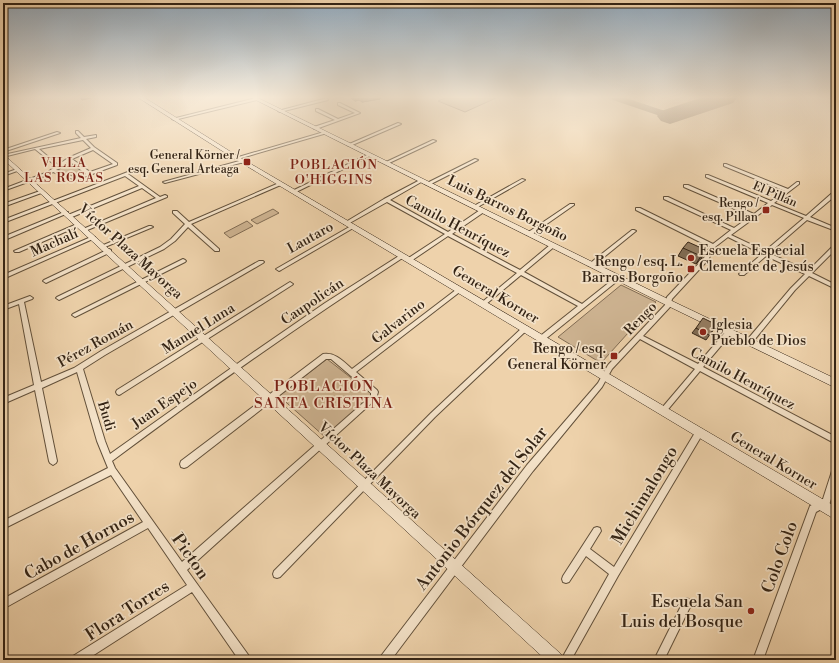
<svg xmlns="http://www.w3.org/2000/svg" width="839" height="663" font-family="'Libre Bodoni',serif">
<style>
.green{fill:#ceb492;stroke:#816c54}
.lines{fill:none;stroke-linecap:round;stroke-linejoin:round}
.taxiway{fill:#917b60;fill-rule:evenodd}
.runway{fill:#917b60;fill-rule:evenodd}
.street-casing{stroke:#62503a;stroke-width:2}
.secondary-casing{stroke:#342415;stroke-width:1}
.primary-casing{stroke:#342415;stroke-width:2}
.street{fill:#f4e2c8;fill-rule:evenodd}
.secondary{fill:#f4e2c8;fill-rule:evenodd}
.primary{fill:#eed2ab;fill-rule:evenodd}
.wall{fill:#806c55;stroke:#342415}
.shaded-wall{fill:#685845;stroke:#342415}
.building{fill:#957e63;stroke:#342415}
.poi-dot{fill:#8f2418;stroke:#f4e2c8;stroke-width:1.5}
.labels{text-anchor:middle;stroke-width:3.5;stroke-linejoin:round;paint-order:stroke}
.far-poi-label{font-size:12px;fill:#342415;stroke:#f4e2c8;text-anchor:end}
.far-street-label{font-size:12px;fill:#342415;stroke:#f4e2c8}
.far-neighbourhood-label{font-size:13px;letter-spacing:1px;fill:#7a1f14;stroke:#f4e2c8}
.street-label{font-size:14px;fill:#342415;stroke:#f4e2c8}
.poi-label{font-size:14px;fill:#342415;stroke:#f4e2c8;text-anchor:start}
.neighbourhood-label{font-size:15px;letter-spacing:1px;fill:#7a1f14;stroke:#f4e2c8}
.near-street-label{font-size:17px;fill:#342415;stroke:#f4e2c8}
.near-poi-label{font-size:17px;fill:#342415;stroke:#f4e2c8;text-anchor:end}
</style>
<rect width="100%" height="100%" fill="#eed2ab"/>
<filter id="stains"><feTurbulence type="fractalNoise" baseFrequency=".005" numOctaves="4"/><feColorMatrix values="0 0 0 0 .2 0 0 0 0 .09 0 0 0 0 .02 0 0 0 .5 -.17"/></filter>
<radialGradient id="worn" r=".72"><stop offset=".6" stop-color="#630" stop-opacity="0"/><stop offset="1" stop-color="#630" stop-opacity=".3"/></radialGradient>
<g class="green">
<path d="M445,98H496L465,112L438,101Z"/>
<path d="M69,161L86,174L76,178L57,171Z"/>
<path d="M273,209L279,213L257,224L251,220Z"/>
<path d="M247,221L253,226L230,238L224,233Z"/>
<path d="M621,285L656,302L601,363L558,337Z"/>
<path d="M327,359L373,395L325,437L279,396Z"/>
</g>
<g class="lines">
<path class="taxiway" d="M611,98H626L674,114L675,116L670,119L666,118L613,100Z"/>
<path class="runway" d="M700,98H737L733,103L670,124L661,121L657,116L661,111Z"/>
<defs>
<g id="street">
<path d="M256,98L257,100L174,120L172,119Z"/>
<path d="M327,98L328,100L280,112L278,111Z"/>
<path d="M338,103H340L360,113L316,129H314V127L335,120L316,111V109H318L338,119L355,113L338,105Z"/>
<path d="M398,123L401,124L350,146L347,145Z"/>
<path d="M76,131H78L84,137L96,135V137L86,139L94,147L117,163V165L76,180L53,172L50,174L3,191V189L48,172L56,166L35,149L3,157V155L81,138L76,133ZM83,140L91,148L68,158L58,165L39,149ZM93,150L113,164L90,172L72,159ZM69,161L86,174L76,178L56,170L60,168Z"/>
<path d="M57,132L60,133L3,152V150Z"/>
<path d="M324,132L327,133L238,159L235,158Z"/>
<path d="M433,140L436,141L387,164L384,163Z"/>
<path d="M369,154L372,155L296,192L292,191Z"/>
<path d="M475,159L478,160L429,185L425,184Z"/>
<path d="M243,160L245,161L244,162L165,183L163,182Z"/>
<path d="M724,164H726L788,189L797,182H799V184L774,203L806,216L831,194H835V196L810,217L836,228V231L807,220L769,253L808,271L834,245L836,244V249L812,273L836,285V289L809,276L795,290L751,344H747L746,342L747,340L791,288L805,274L766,256L744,275H740L739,274L740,273L762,254L728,237L715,247L708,260L672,299L670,307L643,336L698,364L727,330H731L732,332L731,334L703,367L836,437V444L700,371L665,413L663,414L661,413L660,411L661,409L695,369L640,339L612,369L602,387L533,471L391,660H380L381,656L527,465L598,383L608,365L665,305L667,297L704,258L710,247L636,210V208H640L713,244L731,230L664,199V197H668L734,228L751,216L684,187V185H688L754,214L768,203L706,177V175H708L771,201L785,191L724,166ZM772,205L804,218L765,251L731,235Z"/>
<path d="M17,169L20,170L3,176V174Z"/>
<path d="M133,170H134V172L128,174L160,197L165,195L167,196V197L85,231H83V229L156,198L142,188L72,217H68V215L139,186L125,176L3,223V220Z"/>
<path d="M522,179L525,180L476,208H474L472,207Z"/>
<path d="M420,180L423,181L390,200L448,232L480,210H484V212L452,234L520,270L550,245H554V247L524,272L582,304L616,277H620L621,278L543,341H539L538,339L539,337L578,306L521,275L485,305H481L480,304L481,303L517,273L448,236L411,261H407L406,260L407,259L445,234L387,202L348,224H344V223L384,199Z"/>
<path d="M279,183L283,184L191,224L219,249V251H215L188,227L175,241L164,249L61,299L59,300L56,298L57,297L160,247L171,239L185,224L173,213V211H177L189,222Z"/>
<path d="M40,191L44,192L3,207V204Z"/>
<path d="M570,204H574V205L531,235H527V233Z"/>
<path d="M64,212H68V213L7,239H3V237Z"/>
<path d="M77,224H79L81,225L19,252H15L14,251Z"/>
<path d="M149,226H151L153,227L105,247L103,248L101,246Z"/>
<path d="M351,226H353L355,227L281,270L279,271L276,269Z"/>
<path d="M632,230H634L636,231L593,266H589L588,265L589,264Z"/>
<path d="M91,237H95V238L3,279V275Z"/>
<path d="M109,249L111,250V252L48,282L46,283L43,281L44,280Z"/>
<path d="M402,254L405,256L404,257C304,322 207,390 112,461L115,468L182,562L371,396V393L331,359H326L187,467L184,468L181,467L180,464L181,461L323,354C335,352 343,361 352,369L457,289H461L462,290L461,291L356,372L377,390L378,392L376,399L187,570L249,656L250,660H239L192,592L86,660H72L73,656L187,585L148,528L3,609V599L143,522L111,475L3,529V521L108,468L97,441L77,372L42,388L57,461L56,463L53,465L50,463L49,461L35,390L3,404V398L34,385L19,304L3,310V306L30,296L33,298L32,299L24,302L41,382L74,368L101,351L259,261H263L264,262L263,263L105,355L83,369L105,441L110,454L251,354L325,303Z"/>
<path d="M183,259L185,260L186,261L185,262L75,317L72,315L73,314Z"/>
<path d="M290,282L293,284L292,285L121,394L119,395L117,394L116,392L117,390Z"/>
<path d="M523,327H525L528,329L435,417L280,577L277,578L274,577L273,574L274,571L431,413Z"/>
<path d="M699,430L702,431L703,433L702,435L618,576L571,660H561L609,574L586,556L569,582L566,583L563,582L562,579L563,576L594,528L597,527L600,528L601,531L590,549L614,567L696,431Z"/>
<path d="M836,467V483L830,502L829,505L816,512L763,660H753L810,506L823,499L832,471L833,468Z"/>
<path d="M687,598L690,600L692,603L664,660H654L684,600Z"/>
</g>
<g id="secondary">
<path d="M139,98H145L239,157L836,507V520L235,159Z"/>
<path d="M252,98H258L672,301L836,379V388L666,305Z"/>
<path d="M3,154L562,655L564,660H546L3,159Z"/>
</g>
<path id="primary" d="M3,98H7L3,100Z"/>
</defs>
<use href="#street" class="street-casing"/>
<use href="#secondary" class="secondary-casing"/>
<use href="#primary" class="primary-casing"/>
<use href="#street" class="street"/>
<use href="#secondary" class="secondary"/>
<use href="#primary" class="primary"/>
</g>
<g class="wall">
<path d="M351,98H380V99L362,102L359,100L355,101Z"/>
<path d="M683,248L706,250L701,259L696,264L678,256Z"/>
<path d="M717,325L706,340L692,333L696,328Z"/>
</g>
<g class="shaded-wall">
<path d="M81,98H91L82,100Z"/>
<path d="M355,98H358L359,100L355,101Z"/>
<path d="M362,98H380V99L362,102Z"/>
<path d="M706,250L701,259L696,264L701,256Z"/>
</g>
<g class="building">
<path d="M688,242L706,250L701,256L683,248Z"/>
<path d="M703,318L717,325L709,335L696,328Z"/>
</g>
<linearGradient id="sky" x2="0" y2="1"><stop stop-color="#91a8bb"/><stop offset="0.51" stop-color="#f7ebd9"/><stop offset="1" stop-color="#f7ebd9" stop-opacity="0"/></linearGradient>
<rect width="839" height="191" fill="url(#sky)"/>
<g class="poi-dot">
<rect x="243" y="158" width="8" height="8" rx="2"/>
<rect x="762" y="206" width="8" height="8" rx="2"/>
<circle cx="691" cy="258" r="4"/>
<rect x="687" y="265" width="8" height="8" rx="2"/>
<circle cx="703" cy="332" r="4"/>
<rect x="610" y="352" width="8" height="8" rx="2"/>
<circle cx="751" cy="611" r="4"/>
</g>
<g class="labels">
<g class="far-poi-label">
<text x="239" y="159">General Körner /<tspan x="239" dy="14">esq. General Arteaga</tspan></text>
<text x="758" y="207">Rengo /<tspan x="758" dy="14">esq. Pillan</tspan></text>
</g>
<g class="far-street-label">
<text transform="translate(775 194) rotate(23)" y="4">El Pillán</text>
</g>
<g class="far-neighbourhood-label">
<text x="64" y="167">VILLA<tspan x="64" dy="15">LAS ROSAS</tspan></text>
<text x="334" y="169">POBLACIÓN<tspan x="334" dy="15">O'HIGGINS</tspan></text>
</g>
<g class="street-label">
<text transform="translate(508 208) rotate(26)" y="5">Luis Barros Borgoño</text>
<text transform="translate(458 226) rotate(28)" y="5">Camilo Henríquez</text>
<text transform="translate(310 237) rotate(-29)" y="5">Lautaro</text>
<text transform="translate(54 242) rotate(-24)" y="5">Machalí</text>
<text transform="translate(131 251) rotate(42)" y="5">Víctor Plaza Mayorga</text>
<text transform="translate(496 294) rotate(31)" y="5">General Korner</text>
<text transform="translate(312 301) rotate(-34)" y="5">Caupolicán</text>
<text transform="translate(640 318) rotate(-46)" y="5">Rengo</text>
<text transform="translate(398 321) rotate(-38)" y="5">Galvarino</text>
<text transform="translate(198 328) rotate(-32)" y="5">Manuel Luna</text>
<text transform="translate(95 343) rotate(-29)" y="5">Pérez Román</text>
<text transform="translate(743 378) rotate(28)" y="5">Camilo Henríquez</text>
<text transform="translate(164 403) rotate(-35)" y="5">Juan Espejo</text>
<text transform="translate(107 416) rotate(73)" y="5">Budi</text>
<text transform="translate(774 460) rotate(31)" y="5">General Korner</text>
<text transform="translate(370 470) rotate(43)" y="5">Víctor Plaza Mayorga</text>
</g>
<g class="poi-label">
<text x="699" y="255">Escuela Especial<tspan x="699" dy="16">Clemente de Jesús</tspan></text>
<text x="683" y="266" text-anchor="end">Rengo / esq. L.<tspan x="683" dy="16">Barros Borgoño</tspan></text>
<text x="711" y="329">Iglesia<tspan x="711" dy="16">Pueblo de Dios</tspan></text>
<text x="606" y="353" text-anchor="end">Rengo / esq.<tspan x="606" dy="16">General Körner</tspan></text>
</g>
<g class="neighbourhood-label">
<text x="324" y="391">POBLACIÓN<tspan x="324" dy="17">SANTA CRISTINA</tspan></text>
</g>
<g class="near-street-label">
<text transform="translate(644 495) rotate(-59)" y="6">Michimalongo</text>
<text transform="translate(481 508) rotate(-52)" y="6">Antonio Bórquez del Solar</text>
<text transform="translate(79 545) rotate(-29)" y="6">Cabo de Hornos</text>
<text transform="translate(191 556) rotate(55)" y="6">Picton</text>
<text transform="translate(779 557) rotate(-70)" y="6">Colo Colo</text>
<text transform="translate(127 610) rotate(-33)" y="6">Flora Torres</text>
</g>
<g class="near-poi-label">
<text x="743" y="607">Escuela San<tspan x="743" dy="20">Luis del Bosque</tspan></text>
</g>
</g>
<rect width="839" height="663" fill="none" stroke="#eed2ab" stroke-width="16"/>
<rect x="4" y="4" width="831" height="655" fill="none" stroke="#342415" stroke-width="2"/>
<rect x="8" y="8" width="823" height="647" fill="none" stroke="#342415"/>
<rect width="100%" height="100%" filter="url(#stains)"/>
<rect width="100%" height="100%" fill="url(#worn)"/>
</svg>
